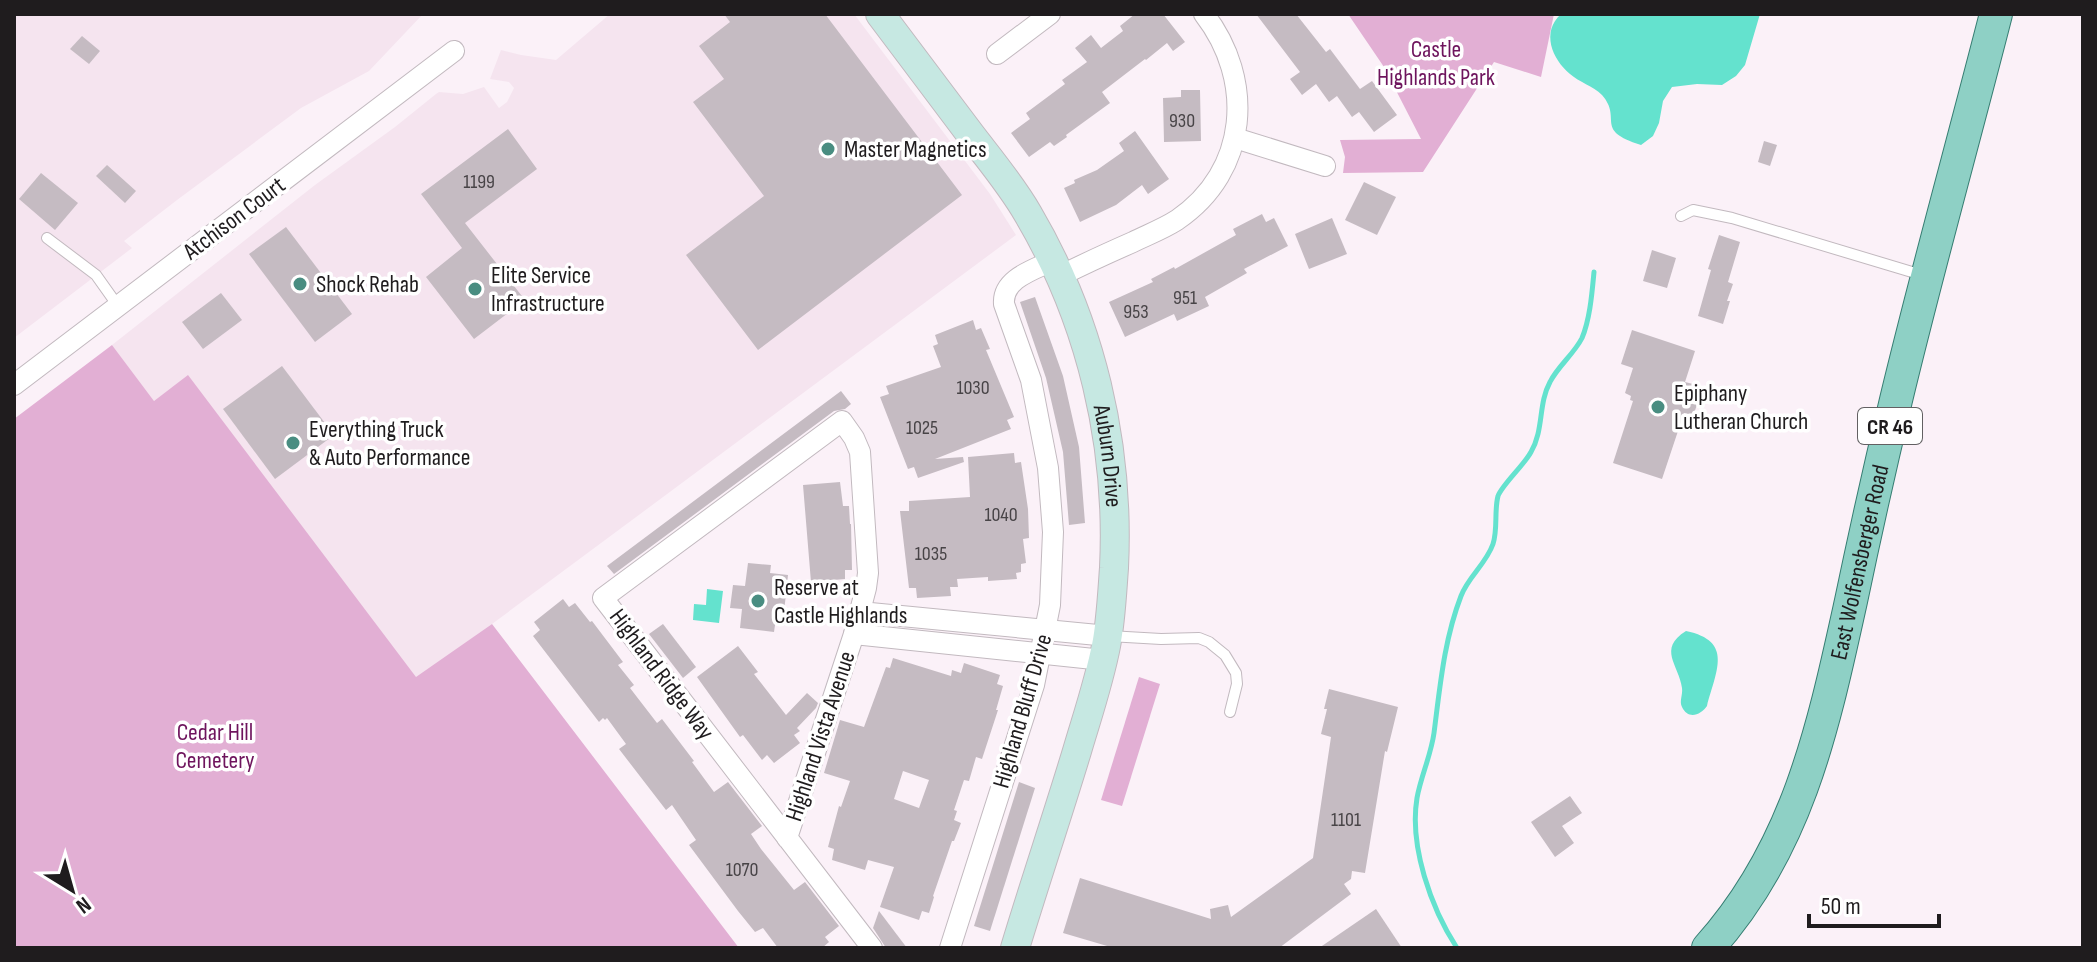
<svg xmlns="http://www.w3.org/2000/svg" width="2097" height="962" font-family="'Sofia Sans Condensed',sans-serif">
<style>
.built{fill:#f5e4ef}
.green{fill:#e2afd4}
.water{fill:#64e2ce}
.lines{fill:none;stroke-linecap:round;stroke-linejoin:round}
.stream{stroke:#64e2ce;stroke-width:5}
.building{fill:#c5bbc2;fill-rule:evenodd}
.lane-casing{stroke:#c2b9bf;stroke-width:12}
.street-casing{stroke:#c2b9bf;stroke-width:22}
.secondary-casing{stroke:#c2b9bf;stroke-width:30}
.primary-casing{stroke:#367d72;stroke-width:34}
.lane{stroke:#fff;stroke-width:10}
.street{stroke:#fff;stroke-width:20}
.secondary{stroke:#c6e8e2;stroke-width:28}
.primary{stroke:#8ed0c5;stroke-width:32}
.poi-dot{fill:#498d81;stroke:#fff;stroke-width:3}
.labels{text-anchor:middle;stroke-width:7;stroke-linejoin:round;paint-order:stroke}
.number-label{font-size:20px;fill:#484447}
.shield{fill:#fff;stroke:#626062;stroke-width:2}
.shield-label{font-size:22px;font-weight:bold;fill:#1f1c1e}
.park-label{font-size:24px;fill:#6e145d;stroke:#fff}
.poi-label{font-size:24px;fill:#1f1c1e;stroke:#fff;text-anchor:start}
.street-label{font-size:24px;fill:#1f1c1e;stroke:#fff}
</style>
<rect width="100%" height="100%" fill="#fbf1f8"/>
<g class="built">
<path d="M14,14H423L369,71L301,108L177,200L124,241L132,248L14,338Z"/>
<path d="M610,14H854L990,194L1016,235L492,624L416,678L188,376L154,401L112,345L315,185L395,127L436,94L439,92L463,94L484,87L499,108L507,102L514,88L509,82L490,79L501,50L521,55L556,60Z"/>
</g>
<g class="green">
<path d="M1348,14H1554L1541,77L1494,62L1423,172L1343,173L1345,157L1340,140L1421,139L1384,67Z"/>
<path d="M112,345L154,401L188,375L416,677L492,624L739,948H14V419Z"/>
<path d="M1139,677L1160,684L1122,806L1101,800Z"/>
</g>
<g class="water">
<path d="M1561,14H1760L1745,65L1736,76L1722,85L1697,84L1672,87L1663,101L1659,123L1653,136L1641,145C1593,130 1623,119 1602,95C1593,86 1579,82 1570,74C1552,59 1541,32 1561,14Z"/>
<path d="M707,589L723,591L719,623L693,620L694,604L706,605Z"/>
<path d="M1686,631C1734,641 1716,671 1707,706C1701,715 1688,720 1682,707C1679,701 1683,695 1682,688C1679,665 1657,649 1686,631Z"/>
</g>
<g class="lines">
<path class="stream" d="M1457,948C1431,908 1409,846 1417,798C1421,776 1431,755 1434,733C1440,687 1444,640 1461,596C1468,577 1486,564 1493,544C1498,529 1494,511 1498,496C1502,485 1524,465 1531,452C1544,430 1538,404 1550,382C1558,366 1574,354 1582,338C1590,319 1592,293 1594,272"/>
</g>
<g class="building">
<path d="M724,14H825L962,195L758,350L686,255L764,196L693,102L724,79L699,46L730,22Z"/>
<path d="M1135,14H1163L1185,42L1173,51L1167,43L1146,60L1145,59L1102,92L1110,103L1066,135L1067,137L1054,146L1050,142L1029,157L1011,133L1030,119L1026,113L1065,84L1062,80L1087,62L1075,48L1091,35L1101,48L1123,31L1120,26Z"/>
<path d="M1256,14H1296L1326,52L1330,49L1360,89L1372,81L1397,115L1374,132L1359,112L1352,117L1337,96L1329,102L1316,84L1302,95L1290,79L1300,72Z"/>
<path d="M82,36L100,51L89,64L70,49Z"/>
<path d="M1181,90H1200L1201,141L1164,142L1163,98L1181,97Z"/>
<path d="M508,129L537,169L465,223L525,300L474,339L426,277L462,248L421,194Z"/>
<path d="M1135,131L1169,179L1148,194L1142,185L1116,205L1080,222L1064,188L1075,183L1074,180L1097,170L1124,151L1119,143Z"/>
<path d="M1764,141L1777,145L1770,166L1758,162Z"/>
<path d="M107,165L136,191L125,203L96,176Z"/>
<path d="M41,173L78,203L55,230L19,199Z"/>
<path d="M1364,182L1396,197L1377,235L1345,220Z"/>
<path d="M1262,214L1266,222L1274,218L1288,246L1244,269L1247,273L1205,297L1209,306L1177,321L1174,314L1125,337L1109,302L1153,282L1151,279L1174,267L1175,269L1236,235L1233,229Z"/>
<path d="M1332,218L1347,254L1309,269L1295,234Z"/>
<path d="M286,227L352,314L315,342L249,254Z"/>
<path d="M1719,235L1740,242L1728,282L1733,284L1727,301H1730L1723,324L1698,316L1711,270L1708,269Z"/>
<path d="M1652,250L1676,258L1667,288L1643,281Z"/>
<path d="M221,293L242,320L203,349L182,322Z"/>
<path d="M1035,297L1063,376L1079,447L1085,523L1069,525L1063,452L1046,378L1020,302Z"/>
<path d="M973,320L976,330L981,328L990,349L986,350L1014,417L1007,420L1011,429L935,459L963,457L964,462L918,478L914,467L908,469L880,397L889,394L886,386L941,367L933,346L938,344L935,335Z"/>
<path d="M1632,330L1695,351L1685,382L1693,384L1689,398L1698,402L1693,416L1684,413L1662,479L1613,463L1633,401L1630,400L1631,396L1625,393L1633,368L1621,364Z"/>
<path d="M282,366L334,435L275,479L223,409Z"/>
<path d="M841,391L851,404L845,409L834,411L614,574L607,566Z"/>
<path d="M1014,453L1015,463L1021,462L1028,509L1029,538L1023,539L1026,563L1021,564V572L1016,573L1017,579L988,581V577L957,579L958,587H950L951,596L917,598L916,588H909L900,511H909V501L970,497L968,457Z"/>
<path d="M840,482L843,506H849L850,524H851L852,570H845V579L811,582L803,485Z"/>
<path d="M748,563L771,565L770,573L788,575L784,612L777,611L774,632L740,628L742,609L730,608L733,585L745,586Z"/>
<path d="M563,599L569,607L575,603L590,622L592,621L623,662L618,665L634,685L630,688L657,723L662,719L694,761L692,762L714,792L728,782L762,826L751,834L761,849L794,890L805,882L839,926L825,937L829,942L822,948H778L763,928L755,932L738,911L689,845L696,840L672,805L666,810L619,749L626,744L607,718L605,720L603,718L599,722L533,636L540,630L534,622Z"/>
<path d="M663,624L696,667L683,678L649,634Z"/>
<path d="M738,646L758,672L754,674L786,715L807,693L818,703L816,708L797,728L800,731L794,735L800,743L774,763L767,755L762,760L743,735L740,737L697,677Z"/>
<path d="M893,658L951,676L952,670L961,673L964,663L1000,675L997,684L1003,686L996,710H998L982,759L976,757L969,781L964,780L954,810L957,811L954,820L961,823L954,841H952L933,896L934,897L929,913L922,911L919,920L880,907L894,867L868,860L865,870L832,860L834,849L828,847L839,806L841,807L850,781L824,773L840,720L864,727L886,667L890,668ZM903,771L929,780L919,808L894,799Z"/>
<path d="M1329,689L1398,707L1387,752L1385,751L1365,873L1352,871L1351,879L1344,884L1351,894L1279,948H1114L1063,933L1080,878L1211,919L1210,909L1228,905L1231,917L1313,858L1331,737L1321,734L1327,709H1324Z"/>
<path d="M1019,782L1035,788L990,931L974,926Z"/>
<path d="M1570,796L1582,813L1562,826L1574,843L1555,857L1531,822Z"/>
<path d="M1376,909L1402,948H1319Z"/>
<path d="M879,911L907,948H886L873,928Z"/>
</g>
<g class="lines">
<defs>
<g id="lane">
<path d="M1681,216L1693,210L1732,218L1922,275"/>
<path d="M47,238L96,275L118,306"/>
<path d="M1109,636L1161,639L1199,638L1209,642L1225,655L1236,673L1237,684L1230,712"/>
</g>
<g id="street">
<path d="M997,54L1050,14"/>
<path d="M1235,138L1325,166"/>
<path d="M1060,276C1084,264 1108,253 1133,242C1147,235 1163,229 1177,220C1249,171 1255,80 1204,14"/>
<path d="M14,385L454,51"/>
<path d="M860,612L1108,636"/>
<path d="M854,634L1103,660"/>
<path d="M787,838L854,634L866,588L868,573L860,452L854,438L842,421L603,598L872,948"/>
<path d="M950,948L1034,685L1050,605L1053,532L1048,468L1031,380L1004,304C1002,279 1033,270 1052,261"/>
</g>
<g id="secondary">
<path id="s1" d="M880,14C910,54 941,95 971,135C991,161 1012,186 1028,214C1091,321 1120,444 1114,568C1112,594 1111,620 1106,646C1099,682 1087,717 1077,751C1057,817 1035,882 1015,948"/>
</g>
<g id="primary">
<path id="s2" d="M1708,948C1798,848 1823,728 1851,601C1865,534 1880,467 1896,400C1927,271 1963,143 1996,14"/>
</g>
</defs>
<use href="#lane" class="lane-casing"/>
<use href="#street" class="street-casing"/>
<use href="#secondary" class="secondary-casing"/>
<use href="#primary" class="primary-casing"/>
<use href="#lane" class="lane"/>
<use href="#street" class="street"/>
<use href="#secondary" class="secondary"/>
<use href="#primary" class="primary"/>
</g>
<g class="poi-dot">
<circle cx="828" cy="149" r="8"/>
<circle cx="300" cy="284" r="8"/>
<circle cx="475" cy="289" r="8"/>
<circle cx="1658" cy="407" r="8"/>
<circle cx="293" cy="443" r="8"/>
<circle cx="758" cy="601" r="8"/>
</g>
<g class="labels">
<g class="number-label">
<text x="1182" y="127">930</text>
<text x="479" y="188">1199</text>
<text x="1185" y="304">951</text>
<text x="1136" y="318">953</text>
<text x="973" y="394">1030</text>
<text x="922" y="434">1025</text>
<text x="1001" y="521">1040</text>
<text x="931" y="560">1035</text>
<text x="1346" y="826">1101</text>
<text x="742" y="876">1070</text>
</g>
<rect class="shield" x="1858" y="408" width="64" height="36" rx="6"/>
<g class="shield-label">
<text x="1890" y="434">CR 46</text>
</g>
<g class="park-label">
<text x="1436" y="57">Castle<tspan x="1436" dy="28">Highlands Park</tspan></text>
<text x="215" y="740">Cedar Hill<tspan x="215" dy="28">Cemetery</tspan></text>
</g>
<g class="poi-label">
<text x="844" y="157">Master Magnetics</text>
<text x="491" y="283">Elite Service<tspan x="491" dy="28">Infrastructure</tspan></text>
<text x="316" y="292">Shock Rehab</text>
<text x="1674" y="401">Epiphany<tspan x="1674" dy="28">Lutheran Church</tspan></text>
<text x="309" y="437">Everything Truck<tspan x="309" dy="28">&amp; Auto Performance</tspan></text>
<text x="774" y="595">Reserve at<tspan x="774" dy="28">Castle Highlands</tspan></text>
</g>
<g class="street-label">
<text transform="translate(234 218) rotate(-37)" y="8">Atchison Court</text>
<text dy="8" stroke="none"><textPath href="#s1" startOffset="506">Auburn Drive</textPath></text>
<text dy="8" stroke="none"><textPath href="#s2" startOffset="420">East Wolfensberger Road</textPath></text>
<text transform="translate(662 674) rotate(53)" y="8">Highland Ridge Way</text>
<text transform="translate(1022 711) rotate(-74)" y="8">Highland Bluff Drive</text>
<text transform="translate(820 736) rotate(-72)" y="8">Highland Vista Avenue</text>
</g>
</g>
<rect width="2097" height="962" fill="none" stroke="#1f1c1e" stroke-width="32"/>
<g transform="translate(72 890) rotate(143)" stroke="#ffffff" stroke-width="6" paint-order="stroke">
<path d="M0-6L14 30L0 20L-14 30Z" fill="#1f1c1e"/>
<text y="-12" font-size="22" font-weight="bold" text-anchor="middle" fill="#1f1c1e">N</text>
</g>
<path d="M1809 914v12h130v-12" fill="none" stroke="#1f1c1e" stroke-width="4"/>
<text x="1821" y="914" font-size="24" fill="#1f1c1e" stroke="#ffffff" stroke-width="6" paint-order="stroke">50 m</text>
</svg>
